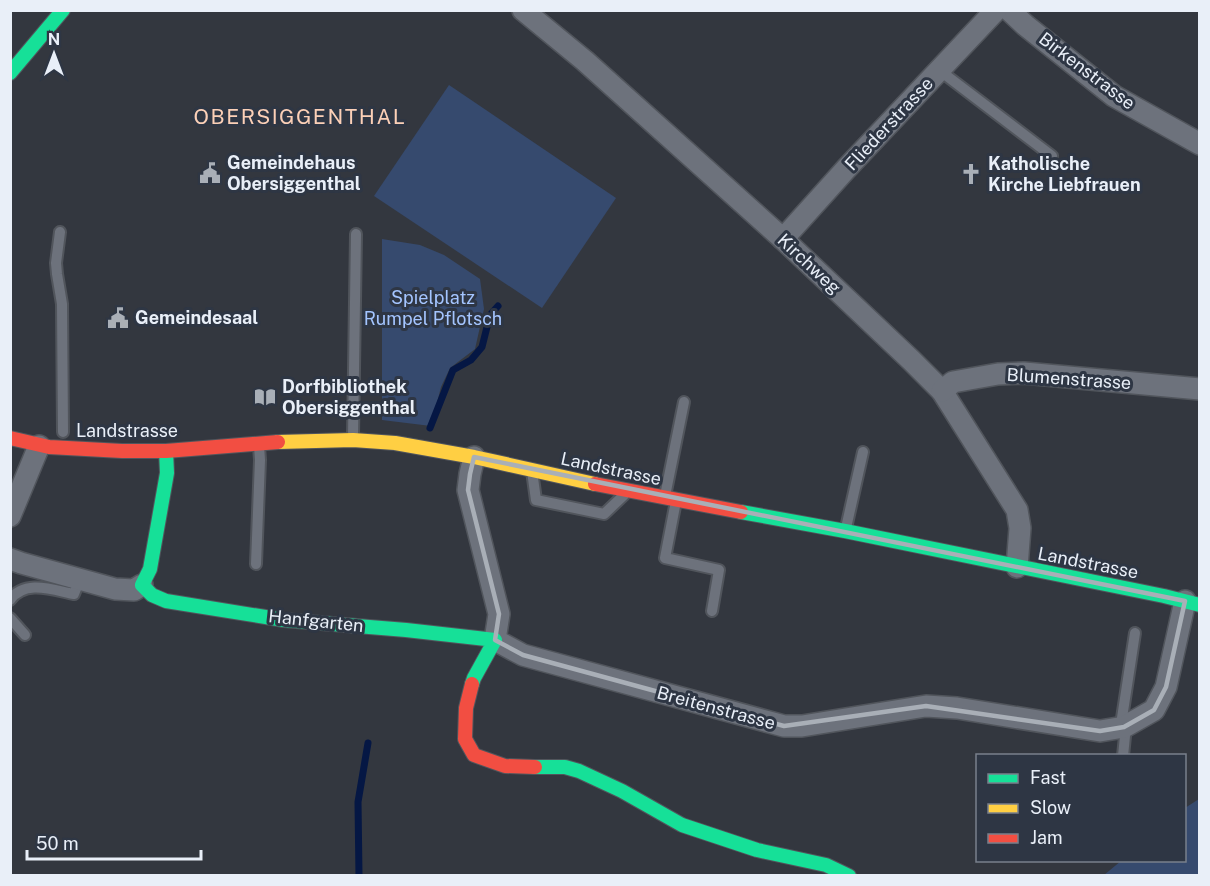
<svg xmlns="http://www.w3.org/2000/svg" width="1210" height="886" font-family="'Public Sans',sans-serif">
<style>
.green{fill:#364a6e}
.lines{fill:none;stroke-linecap:round;stroke-linejoin:round}
.stream{stroke:#051744;stroke-width:7}
.lane-casing{stroke:#51555c;stroke-width:14}
.street-casing{stroke:#51555c;stroke-width:24}
.fast-casing{stroke:#51555c;stroke-width:16}
.slow-casing{stroke:#51555c;stroke-width:16}
.jam-casing{stroke:#51555c;stroke-width:16}
.lane{stroke:#6d727c;stroke-width:10}
.street{stroke:#6d727c;stroke-width:21}
.fast{stroke:#16e098;stroke-width:14}
.slow{stroke:#ffcf43;stroke-width:14}
.jam{stroke:#f24e42;stroke-width:14}
.marked{fill:none;stroke:#a9afb7;stroke-width:4.5;stroke-linejoin:round}
.labels{text-anchor:middle;stroke-width:6;stroke-linejoin:round;paint-order:stroke}
.street-label{font-size:18px;fill:#e9eff8;stroke:#2e3644}
.poi-label{font-size:18px;font-weight:bold;fill:#e9eff8;stroke:#2e3644;text-anchor:start}
.park-label{font-size:18px;fill:#a4c5ff;stroke:#2e3644}
.quarter-label{font-size:21px;letter-spacing:1.5px;fill:#fcd0b7;stroke:#2e3644}
</style>
<rect width="100%" height="100%" fill="#33373f"/>
<g class="green">
<path d="M449,85L616,198L542,308L374,196Z"/>
<path d="M382,239L420,245L444,255L480,279L484,309L475,349L450,368L441,387L431,426L382,420Z"/>
<path d="M1199,799V875H1104L1121,861L1184,860L1185,808Z"/>
</g>
<g class="lines">
<g class="stream">
<path d="M430,428L453,370L471,360L482,347L490,315L498,306"/>
<path d="M359,876L358,802L368,743"/>
</g>
<defs>
<g id="lane">
<path d="M939,70L1052,156"/>
<path d="M60,232L56,263L57,274L62,304L63,432"/>
<path d="M353,437L356,234"/>
<path d="M532,471L536,500L604,514L624,495"/>
<path d="M665,496L684,402"/>
<path d="M676,501L665,558L719,570L712,611"/>
<path d="M846,528L863,452"/>
<path d="M256,564L260,460L259,446"/>
<path d="M10,600C25,579 53,590 74,594L80,579"/>
<path d="M10,618L25,635"/>
<path d="M1123,756L1125,736L1122,718L1135,633"/>
</g>
<g id="street">
<path d="M523,10L585,61L783,239L911,360L942,391L1017,510L1020,528L1017,567"/>
<path d="M1009,10L1025,25L1114,96L1200,144"/>
<path d="M783,239L846,169L996,10"/>
<path d="M942,391L953,382L998,374L1024,373L1200,389"/>
<path d="M474,457L470,474L468,490L499,614L495,640L523,655L784,726H802L926,706L957,708L1100,731L1124,727L1154,710L1166,687L1185,601"/>
<path d="M10,516L39,446"/>
<path d="M10,559L21,563L115,589L134,590L142,585"/>
</g>
<g id="fast">
<path d="M10,73L63,10"/>
<path d="M166,451L167,473L150,569L142,585L152,595L166,601L284,620L406,630L495,640L474,678L472,684"/>
<path d="M741,512L845,531L1164,596L1200,605"/>
<path d="M535,767H565L579,771L622,791L682,825L757,850L826,865L849,876"/>
</g>
<path id="slow" d="M278,442L353,440L395,443L474,457L595,484"/>
<g id="jam">
<path d="M10,438L49,447L122,451H166L278,442"/>
<path d="M595,484L741,512"/>
<path d="M472,684L466,708L465,739L474,755L505,766L535,767"/>
</g>
</defs>
<use href="#lane" class="lane-casing"/>
<use href="#street" class="street-casing"/>
<use href="#fast" class="fast-casing"/>
<use href="#slow" class="slow-casing"/>
<use href="#jam" class="jam-casing"/>
<use href="#lane" class="lane"/>
<use href="#street" class="street"/>
<use href="#fast" class="fast"/>
<use href="#slow" class="slow"/>
<use href="#jam" class="jam"/>
</g>
<path class="marked" d="M474,457L1185,601L1166,687L1154,710L1124,727L1100,731L926,706L784,726L523,655L495,640L499,614L468,490L470,474Z"/>
<defs>
<symbol id="civic-bare" viewBox="-9 -9 18 18"><path d="M-.6-6.5H3V-4.5H.6V-3L4-1V1h2V6H-6V1h2V-1L-.6-3ZM-1.2 2.5V6h2.4V2.5Z" fill="#a9afb7" stroke="#2e3644" stroke-width="2.5" paint-order="stroke"/></symbol>
<symbol id="church-bare" viewBox="-9 -9 18 18"><path d="M-1.2-6h2.4v3.5h3.3v2.4h-3.3V6h-2.4V-.1h-3.3v-2.4h3.3Z" fill="#a9afb7" stroke="#2e3644" stroke-width="2.5" paint-order="stroke"/></symbol>
<symbol id="library-bare" viewBox="-9 -9 18 18"><path d="M-6-4Q-3-5.5-.7-3.5V5Q-3 3-6 4ZM6-4Q3-5.5 .7-3.5V5Q3 3 6 4Z" fill="#a9afb7" stroke="#2e3644" stroke-width="2.5" paint-order="stroke"/></symbol>
</defs>
<g fill-rule="evenodd">
<use href="#civic-bare" x="195" y="158" width="30" height="30"/>
<use href="#church-bare" x="956" y="159" width="30" height="30"/>
<use href="#civic-bare" x="103" y="303" width="30" height="30"/>
<use href="#library-bare" x="250" y="382" width="30" height="30"/>
</g>
<g class="labels">
<g class="street-label">
<text transform="translate(1087 71) rotate(37)" y="6">Birkenstrasse</text>
<text transform="translate(889 124) rotate(-47)" y="6">Fliederstrasse</text>
<text transform="translate(809 264) rotate(43)" y="6">Kirchweg</text>
<text transform="translate(1069 379) rotate(4)" y="6">Blumenstrasse</text>
<text x="127" y="437">Landstrasse</text>
<text transform="translate(611 469) rotate(12)" y="6">Landstrasse</text>
<text transform="translate(1088 563) rotate(11)" y="6">Landstrasse</text>
<text transform="translate(316 621) rotate(6)" y="6">Hanfgarten</text>
<text transform="translate(716 708) rotate(15)" y="6">Breitenstrasse</text>
</g>
<g class="poi-label">
<text x="227" y="169">Gemeindehaus<tspan x="227" dy="21">Obersiggenthal</tspan></text>
<text x="988" y="170">Katholische<tspan x="988" dy="21">Kirche Liebfrauen</tspan></text>
<text x="135" y="324">Gemeindesaal</text>
<text x="282" y="393">Dorfbibliothek<tspan x="282" dy="21">Obersiggenthal</tspan></text>
</g>
<g class="park-label">
<text x="433" y="304">Spielplatz<tspan x="433" dy="21">Rumpel Pflotsch</tspan></text>
</g>
<g class="quarter-label">
<text x="300" y="124">OBERSIGGENTHAL</text>
</g>
</g>
<rect width="1210" height="886" fill="none" stroke="#e9eff8" stroke-width="24"/>
<rect x="976" y="754" width="210" height="108" fill="#2e3644" stroke="#79808c" stroke-width="1.5"/>
<rect x="988" y="774" width="30" height="9" fill="#16e098" stroke="#79808c" stroke-width="1.5"/>
<text x="1030" y="784" font-size="18" fill="#e9eff8">Fast</text>
<rect x="988" y="804" width="30" height="9" fill="#ffcf43" stroke="#79808c" stroke-width="1.5"/>
<text x="1030" y="814" font-size="18" fill="#e9eff8">Slow</text>
<rect x="988" y="834" width="30" height="9" fill="#f24e42" stroke="#79808c" stroke-width="1.5"/>
<text x="1030" y="844" font-size="18" fill="#e9eff8">Jam</text>
<g transform="translate(54 54)" stroke="#2e3644" stroke-width="4.5" paint-order="stroke">
<path d="M0-4.5L10 22L0 15L-10 22Z" fill="#e9eff8"/>
<text y="-9" font-size="16" font-weight="bold" text-anchor="middle" fill="#e9eff8">N</text>
</g>
<path d="M27 850v9h174v-9" fill="none" stroke="#e9eff8" stroke-width="3"/>
<text x="36" y="850" font-size="18" fill="#e9eff8" stroke="#2e3644" stroke-width="4.5" paint-order="stroke">50 m</text>
</svg>
